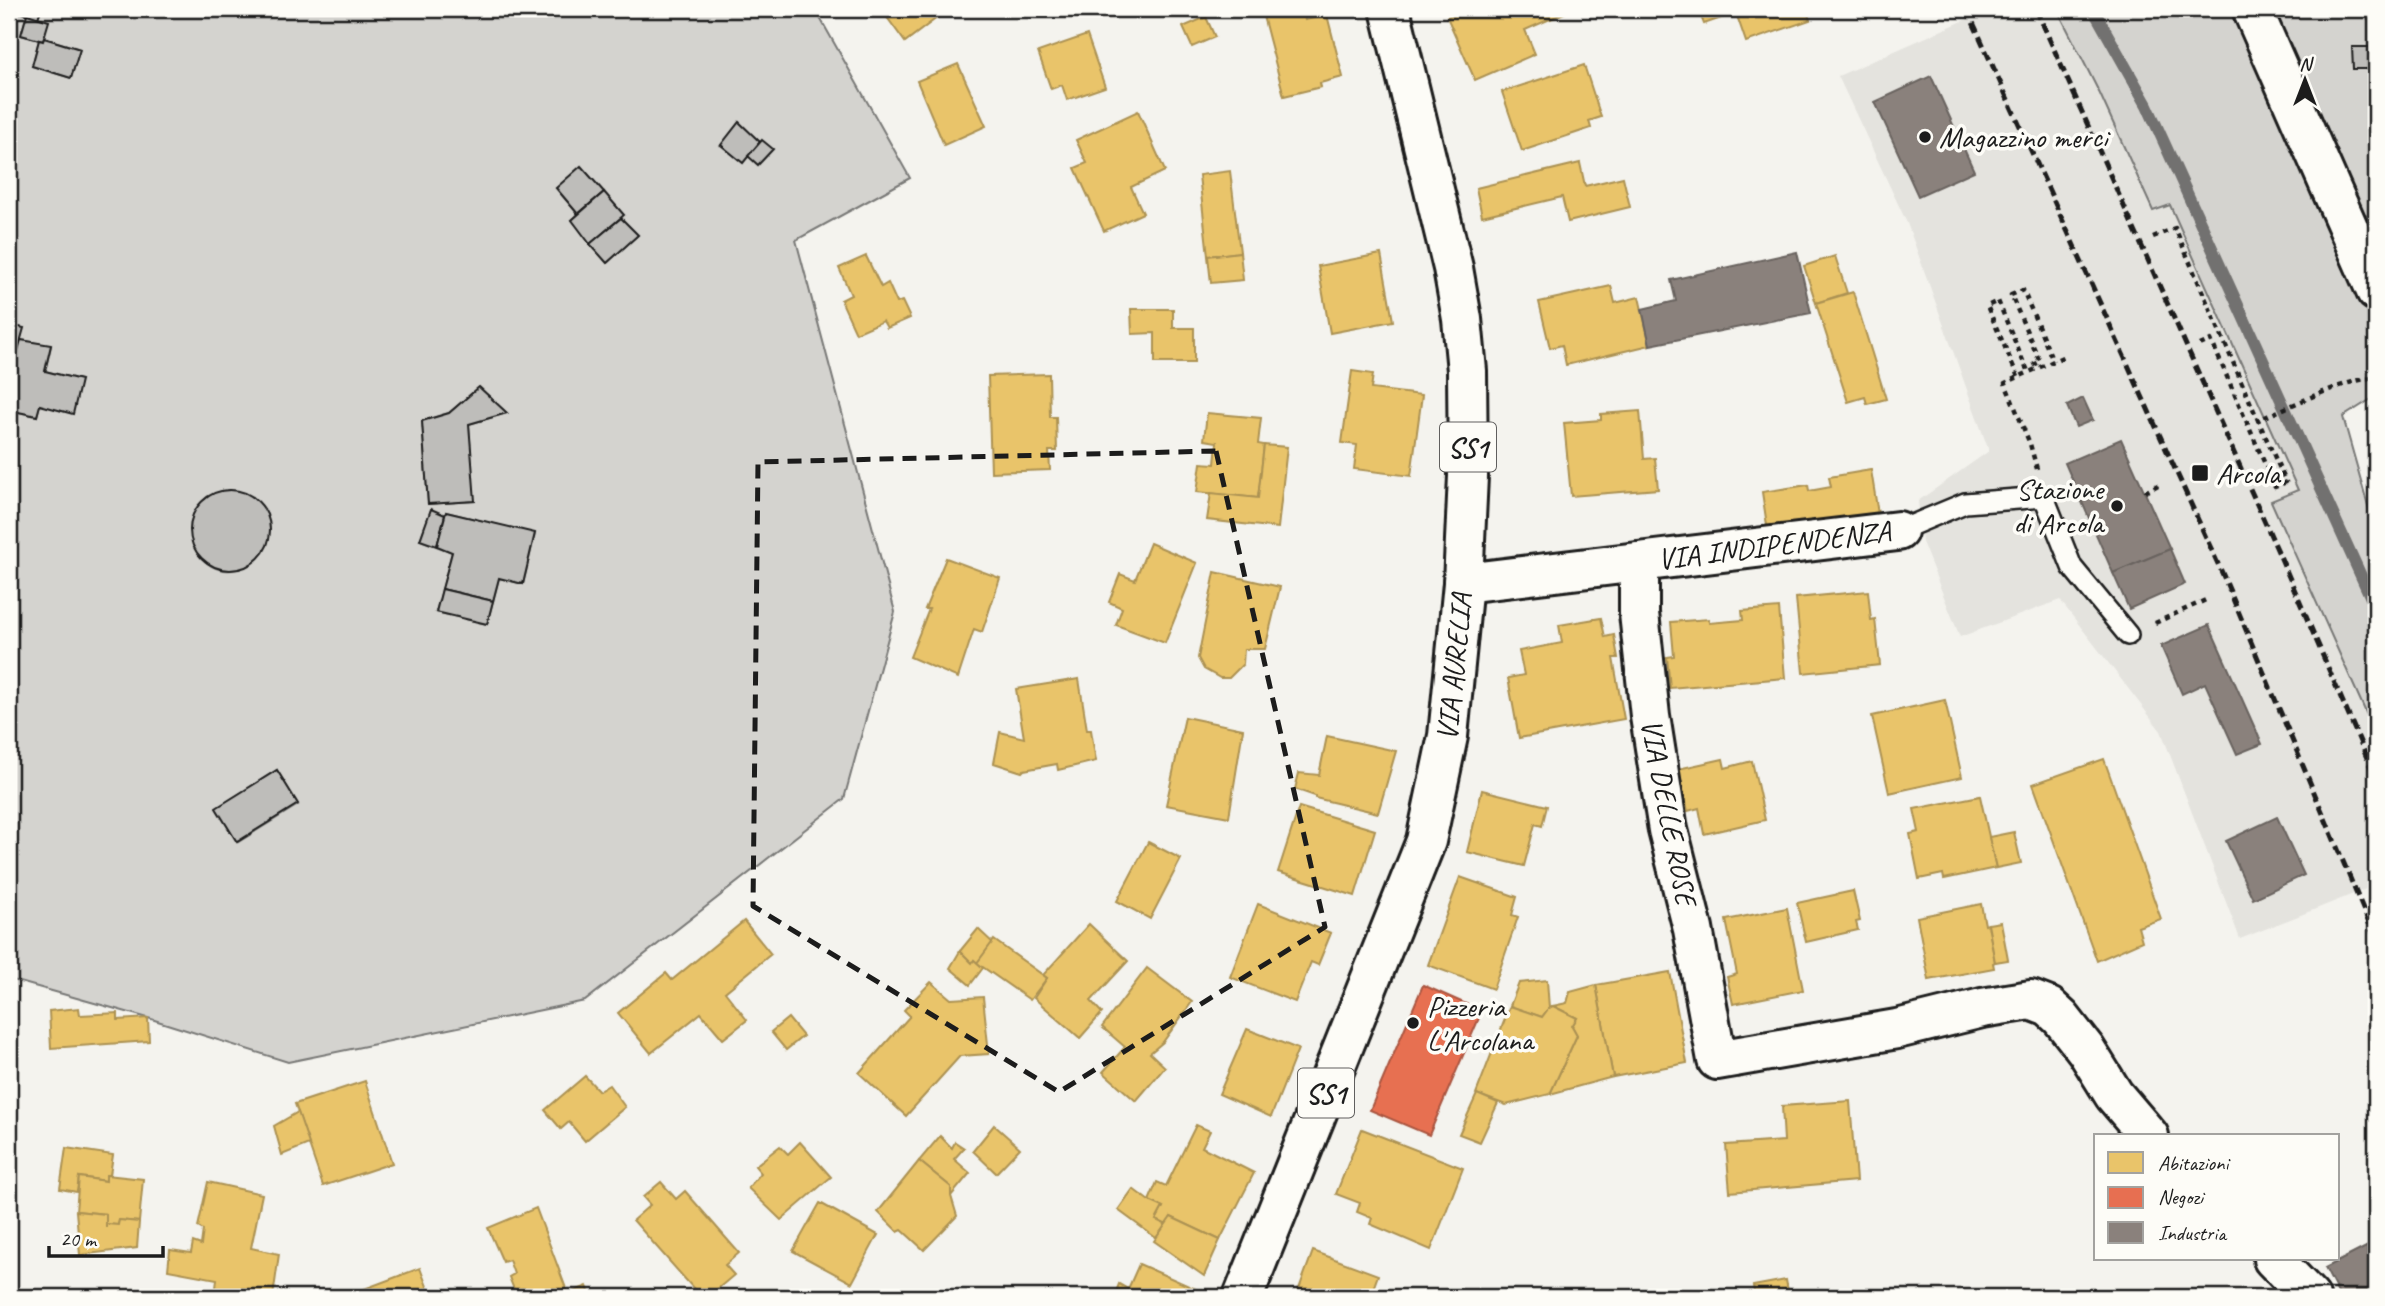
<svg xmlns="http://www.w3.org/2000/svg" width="2385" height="1306" font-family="Caveat,sans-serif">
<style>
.built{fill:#e4e3de}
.green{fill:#d4d3cf;stroke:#787876;stroke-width:2;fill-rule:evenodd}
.homes{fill:#e9c46a;stroke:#ac9253;stroke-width:2}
.shops{fill:#e76f51;stroke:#aa5641;stroke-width:2}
.industry{fill:#8a817c;stroke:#69635f;stroke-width:2}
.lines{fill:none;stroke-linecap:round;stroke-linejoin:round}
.stream{stroke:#72716f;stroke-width:12}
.building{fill:#bebdba;stroke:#1c1c1c;stroke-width:2}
.lane-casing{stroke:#1c1c1c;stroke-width:24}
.street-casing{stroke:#1c1c1c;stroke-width:44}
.primary-casing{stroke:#1c1c1c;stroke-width:44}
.path{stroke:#1c1c1c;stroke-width:4.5;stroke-dasharray:5 5;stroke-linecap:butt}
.lane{stroke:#fdfcf7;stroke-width:19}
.street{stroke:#fdfcf7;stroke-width:38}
.primary{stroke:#fdfcf7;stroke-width:38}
.rail{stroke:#1c1c1c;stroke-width:5;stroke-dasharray:10 5;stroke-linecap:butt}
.marked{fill:none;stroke:#1c1c1c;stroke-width:5;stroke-dasharray:14 9;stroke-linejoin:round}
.poi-dot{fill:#1c1c1c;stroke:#fdfcf7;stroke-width:2.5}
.labels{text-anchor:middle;stroke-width:7;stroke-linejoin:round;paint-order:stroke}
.shield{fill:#fdfcf7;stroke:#605f5e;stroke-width:2}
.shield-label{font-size:28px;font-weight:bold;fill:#1c1c1c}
.poi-label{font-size:30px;fill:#1c1c1c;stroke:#fdfcf7;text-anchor:start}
.street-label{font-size:30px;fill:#1c1c1c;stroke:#fdfcf7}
</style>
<rect width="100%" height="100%" fill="#f4f3ee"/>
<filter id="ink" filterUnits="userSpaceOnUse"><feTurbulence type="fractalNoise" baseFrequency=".0143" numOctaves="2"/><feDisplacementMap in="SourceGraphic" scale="14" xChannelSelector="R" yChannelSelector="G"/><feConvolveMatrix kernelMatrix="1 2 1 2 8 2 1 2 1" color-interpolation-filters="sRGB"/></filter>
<g filter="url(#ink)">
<path class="built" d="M1990,9H2057L2100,94L2153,210L2170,204L2298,490L2271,501L2376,735V885L2240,939L2161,731L2060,600L1960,637L1922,542L1918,501L1989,451L1907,223L1838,76Z"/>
<g class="green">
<path d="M9,9L27,14L21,35L39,40L32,66L71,78L80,49L44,38L38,18L41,9H815L910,178L796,240L895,612L844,799L585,1001L288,1062L148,1018L9,979V410L37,416L40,405L80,380L45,371L51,346L21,340L12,371L9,370ZM739,122L760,142L721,145ZM581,167L623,215L621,218L638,235L607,263L572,220L578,214L556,188ZM479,387L507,413L469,424L474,501L428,504L422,421L449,413ZM230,490C256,494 277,516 267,544C263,554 255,562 245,566C194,590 161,501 230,490ZM431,510L445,515L446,512L535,534L523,584L499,578L487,624L436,612L452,552L420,540ZM277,770L298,805L238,842L217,808Z"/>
<path d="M2057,9H2242L2376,316V396L2343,417L2376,534V735L2271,501L2298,490L2170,205L2153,211L2100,94Z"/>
<path d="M2259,9H2376V276Z"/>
</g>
<g class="homes">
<path d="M881,9H938L942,14L905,42Z"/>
<path d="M1294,9H1303L1305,20L1327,15L1343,77L1320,83L1321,87L1284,96L1263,16Z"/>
<path d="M1466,9H1570L1571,10L1525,30L1535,54L1475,80L1447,17Z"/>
<path d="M1698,9H1806L1810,20L1746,42L1736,13L1704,24Z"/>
<path d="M1206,17L1215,37L1192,47L1183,27Z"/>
<path d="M1087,35L1105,87L1067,100L1062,85L1051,89L1038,52Z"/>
<path d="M958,64L986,126L944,145L917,81Z"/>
<path d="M1584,65L1601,117L1589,121L1591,128L1522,151L1502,92Z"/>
<path d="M1138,111L1165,171L1131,187L1143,213L1104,231L1075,168L1087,163L1076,140Z"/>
<path d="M1580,163L1585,186L1623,177L1630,207L1568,222L1562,197L1482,216L1476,188Z"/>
<path d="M1230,171L1240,252L1208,256L1199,175Z"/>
<path d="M1240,252L1243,280L1211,283L1208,256Z"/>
<path d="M1381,254L1393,321L1330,333L1318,266Z"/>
<path d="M866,256L881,287L888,283L897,303L902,301L910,318L887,328L883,321L856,333L841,300L851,295L839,268Z"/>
<path d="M1835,256L1847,293L1816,303L1804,266Z"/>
<path d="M1611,286L1615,303L1639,297L1650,345L1566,365L1562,345L1550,348L1539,302Z"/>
<path d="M1853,292L1886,399L1867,404L1865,397L1848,402L1816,303Z"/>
<path d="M1131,309H1173V328H1194V363H1155V333L1132,334Z"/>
<path d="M1352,371L1373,374L1371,389L1422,395L1411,476L1354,469L1357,445L1342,443Z"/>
<path d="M1049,374L1050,417H1056L1057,451H1049L1050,470L991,472L988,376Z"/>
<path d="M1640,411L1644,459L1655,458L1658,489L1571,496L1564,423L1601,420V414Z"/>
<path d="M1207,413L1261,418L1258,444L1264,445L1258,498L1197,492L1201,463L1215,464L1217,442L1204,440Z"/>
<path d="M1264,445L1287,447L1278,528L1207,520L1211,493L1258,498Z"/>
<path d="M1871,470L1878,514L1768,532L1762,492L1808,485L1809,491L1831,487L1829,477Z"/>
<path d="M1150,543L1197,563L1165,643L1116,625L1122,608L1109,602L1120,574L1135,580Z"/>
<path d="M946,558L1000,578L982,632L974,629L958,678L910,657L929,609H925Z"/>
<path d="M1215,572L1280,587L1265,649H1244L1243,664L1229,678H1220L1204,669L1198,658Z"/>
<path d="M1868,591L1871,620L1875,619L1880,665L1803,673L1796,598Z"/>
<path d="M1779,608L1785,678L1670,688L1667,657L1674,656L1671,622L1709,619V623L1743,620L1742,611Z"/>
<path d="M1601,618L1605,637L1614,635L1618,658H1613L1624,719L1519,738L1508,678L1524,675L1519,651L1562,643L1559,625Z"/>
<path d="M1079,679L1087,730H1091L1096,761L1058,770L1057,764L1024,770L1022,772L994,763L1000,732L1024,738L1016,689Z"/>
<path d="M1945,700L1962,777L1889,793L1872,716Z"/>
<path d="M1185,717L1243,729L1229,817L1166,805Z"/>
<path d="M1327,736L1396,751L1378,813L1315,798V796L1295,789L1299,773L1319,775Z"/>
<path d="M1723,759L1725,768L1752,761L1765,820L1704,834L1699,808L1688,811L1678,769Z"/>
<path d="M2104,759L2161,919L2138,927L2142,941L2097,961L2033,784Z"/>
<path d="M1482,790L1547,806L1542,826L1535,824L1524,866L1467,852Z"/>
<path d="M1980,796L1996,868L1944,879L1943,874L1919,879L1910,834L1919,832L1914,809Z"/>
<path d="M1299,807L1375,830L1355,896L1278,872Z"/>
<path d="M2014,832L2021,863L1996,868L1989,837Z"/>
<path d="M1148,842L1181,859L1150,919L1117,901Z"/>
<path d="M1460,877L1517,897L1512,915L1518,917L1493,989L1428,965Z"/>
<path d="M1853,891L1860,921L1856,922L1858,930L1806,942L1797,903Z"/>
<path d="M1258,904L1331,933L1318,965L1311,962L1295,1002L1230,977Z"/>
<path d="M1981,904L1985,925L1988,924L1995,962L1993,963L1994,968L1929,980L1917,917Z"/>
<path d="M1787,908L1803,990L1733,1004L1727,977L1737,974L1726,920Z"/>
<path d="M744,921L771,954L725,992L747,1020L723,1039L701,1013L651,1053L618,1013L666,973L672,980Z"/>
<path d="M2001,922L2008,960L1995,962L1988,924Z"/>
<path d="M1089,924L1128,961L1091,1001L1102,1013L1080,1038L1034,998L1047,978L1043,975Z"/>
<path d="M978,929L993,943L977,963L974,960L972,963L960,951Z"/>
<path d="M994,940L1047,978L1030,1000L977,963Z"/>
<path d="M960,951L972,963L974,960L983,968L970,985L950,968Z"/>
<path d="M1147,968L1192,1002L1163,1042L1150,1053L1165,1067L1136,1101L1103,1072L1125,1047L1102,1027Z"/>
<path d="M1670,972L1687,1063L1613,1077L1596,985Z"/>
<path d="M1547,980L1549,1008L1542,1017L1510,1006L1519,983Z"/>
<path d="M931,982L951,999L983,997L989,1054L960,1056L906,1116L859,1073L910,1016L904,1010Z"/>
<path d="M1596,985L1613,1077L1550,1094L1577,1035L1572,1026L1577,1018L1553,1006L1567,1003L1570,992Z"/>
<path d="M1510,1006L1542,1017L1548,1009L1553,1006L1577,1018L1572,1026L1577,1035L1550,1094L1506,1105L1476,1094Z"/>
<path d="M79,1008L80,1015L118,1013V1020L148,1018L149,1041L51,1048L49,1011Z"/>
<path d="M788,1018L803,1036L786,1050L771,1032Z"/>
<path d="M1247,1029L1298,1049L1271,1117L1219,1094Z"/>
<path d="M585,1076L599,1091L609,1085L625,1107L585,1141L569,1122L561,1129L545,1110Z"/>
<path d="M365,1081L392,1163L323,1186L295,1104Z"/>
<path d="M1477,1094L1498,1103L1480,1142L1459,1134Z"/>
<path d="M1850,1101L1856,1181L1730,1192L1726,1145L1784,1141L1782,1106Z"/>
<path d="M298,1112L309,1144L282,1155L274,1126Z"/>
<path d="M994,1125L1020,1148L996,1173L973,1151Z"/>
<path d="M1196,1125L1210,1131L1202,1147L1254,1173L1220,1240L1171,1217L1167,1225L1156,1220L1163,1207L1149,1201L1157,1182L1166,1186Z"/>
<path d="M1362,1129L1463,1168L1431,1250L1370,1224L1372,1218L1357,1212L1360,1203L1336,1194Z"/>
<path d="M940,1136L952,1148L955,1142L964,1148L954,1159L970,1173L951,1196V1187L919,1161Z"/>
<path d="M800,1142L831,1177L781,1220L748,1188L761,1173L755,1166L780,1146L788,1154Z"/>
<path d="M66,1148L113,1155L110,1175H106V1181L79,1177L77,1192L60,1189Z"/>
<path d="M919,1161L951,1187V1196L957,1216L924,1250L902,1230L898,1232L878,1212Z"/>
<path d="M106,1175L143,1179L139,1222L119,1220L118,1225L106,1224V1228V1214L76,1211L79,1177L106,1181Z"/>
<path d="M208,1182L262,1194L251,1248L279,1254L273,1297H215L217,1279L168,1270L170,1250L191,1253L193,1242L201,1245L203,1230L198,1227Z"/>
<path d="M661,1182L676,1199L685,1191L739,1253L725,1265L734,1275L708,1297H701L633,1220L650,1205L643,1197Z"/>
<path d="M1133,1189L1149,1201L1163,1207L1156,1220L1167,1225L1156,1238L1118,1210Z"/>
<path d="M820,1203L878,1235L852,1283L793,1251Z"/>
<path d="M536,1208L568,1294V1297H517L509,1277L514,1274L509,1260L503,1262L488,1228Z"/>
<path d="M76,1211L106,1214V1228V1224L118,1225L119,1220L139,1222L137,1248L80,1255Z"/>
<path d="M1171,1217L1220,1240L1204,1276L1154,1241Z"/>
<path d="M1313,1251L1378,1275L1370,1297H1296Z"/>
<path d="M1139,1264L1198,1290L1195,1297H1114L1119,1284L1128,1289Z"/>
<path d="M420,1268L431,1297H343Z"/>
<path d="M1786,1280L1789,1297H1755L1753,1286Z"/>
<path d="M587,1286L591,1297H568V1294Z"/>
</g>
<path class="shops" d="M1423,985L1482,1011L1429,1135L1370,1110Z"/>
<g class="industry">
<path d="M1931,76L1974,171L1918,196L1875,102Z"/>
<path d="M1797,252L1811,313L1650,345L1642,309L1676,301L1671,280Z"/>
<path d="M2083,398L2093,420L2076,427L2067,406Z"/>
<path d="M2121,439L2170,549L2113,573L2065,463Z"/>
<path d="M2170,549L2185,584L2129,609L2113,573Z"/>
<path d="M2209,625L2262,744L2237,754L2205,683L2182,694L2161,646Z"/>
<path d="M2277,817L2304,875L2253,899L2226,841Z"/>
<path d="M2376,1242V1297H2340L2325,1268Z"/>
</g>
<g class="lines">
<path class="stream" d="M2093,9L2147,105L2376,609"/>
</g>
<g class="building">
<path d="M10,9H41L38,18Z"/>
<path d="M27,14L49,21L43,41L21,35Z"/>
<path d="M44,38L80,49L71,78L32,66L39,40L43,41Z"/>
<path d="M2352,47H2376V69H2353Z"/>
<path d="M739,122L760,142L743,163L721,145Z"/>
<path d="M762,140L773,149L758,165L748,156Z"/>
<path d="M581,166L604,192L578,214L556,188Z"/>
<path d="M604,192L624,215L590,244L572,220Z"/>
<path d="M621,218L638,235L607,263L590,244Z"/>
<path d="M9,325L24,328L12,371L9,370Z"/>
<path d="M21,340L51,345L45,371L81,380L73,414L40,405L37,416L9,410V370L12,371Z"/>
<path d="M479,387L507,413L469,424L475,501L428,504L422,421L449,413Z"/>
<circle cx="230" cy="530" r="40"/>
<path d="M431,509L445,515L437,546L420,540Z"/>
<path d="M446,512L535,533L523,584L499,578L493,601L442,589L452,552L437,546Z"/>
<path d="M442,589L493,601L487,624L436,612Z"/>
<path d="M277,770L298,804L237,842L216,808Z"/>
</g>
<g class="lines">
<defs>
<path id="lane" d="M1898,531L1965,503L2044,497L2072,567L2128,635"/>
<g id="street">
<path d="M2252,9L2376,291"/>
<path d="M1639,562V613L1650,716L1668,830L1693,929L1717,1060L1897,1029L1982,1008L2031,1000L2049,1007L2061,1018L2086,1050L2114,1095L2149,1136"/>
<path d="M1463,583L1898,531"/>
<path d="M2273,1259L2310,1297"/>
</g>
<path id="primary" d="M1243,1297L1426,841L1448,736L1463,583L1468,476L1467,371L1462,319L1453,268L1390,9"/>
</defs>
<use href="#lane" class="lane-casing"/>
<use href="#street" class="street-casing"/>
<use href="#primary" class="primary-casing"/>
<g class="path">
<path d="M2153,237L2175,228L2258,420C2280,411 2359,373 2376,379"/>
<path d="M2200,345L2211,340L2275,487L2286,482L2258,420"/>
<path d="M2018,377L1987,306L1998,301L2026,368L2040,362L2011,295L2023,290L2053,361"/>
<path d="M2037,469L2030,444L2005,383L2067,355"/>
<path d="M2145,492L2158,485"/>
<path d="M2155,623L2208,599"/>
</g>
<use href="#lane" class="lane"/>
<use href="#street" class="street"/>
<use href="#primary" class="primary"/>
<g class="rail">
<path d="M1967,9L2223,575L2376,940"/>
<path d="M2036,9L2280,556L2376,779"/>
</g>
</g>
</g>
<path class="marked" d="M1216,451L1325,927L1059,1092L753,906L758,462Z"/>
<g class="poi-dot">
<circle cx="1925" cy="137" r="7"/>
<rect x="2191" y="464" width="18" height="18" rx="3.5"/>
<circle cx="2117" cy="506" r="7"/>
<circle cx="1413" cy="1023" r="7"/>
</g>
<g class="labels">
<g class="shield">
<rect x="1440" y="422.5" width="56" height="49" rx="5"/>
<rect x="1298" y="1068.5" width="56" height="49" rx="5"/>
</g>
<g class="shield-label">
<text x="1468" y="457">SS1</text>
<text x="1326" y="1103">SS1</text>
</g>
<g class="poi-label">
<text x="1939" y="147">Magazzino merci</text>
<text x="2216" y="483">Arcola</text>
<text x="2103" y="499" text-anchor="end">Stazione<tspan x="2103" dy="34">di Arcola</tspan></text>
<text x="1427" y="1016">Pizzeria<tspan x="1427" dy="34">L'Arcolana</tspan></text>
</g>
<g class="street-label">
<text transform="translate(1774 545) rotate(-7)" y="10">VIA INDIPENDENZA</text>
<text transform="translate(1454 667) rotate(-84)" y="10">VIA AURELIA</text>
<text transform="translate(1669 812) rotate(79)" y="10">VIA DELLE ROSE</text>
</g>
</g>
<rect width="2385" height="1306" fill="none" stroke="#fdfcf7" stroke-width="35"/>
<rect x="18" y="18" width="2350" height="1271" fill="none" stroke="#1c1c1c" stroke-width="2.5" filter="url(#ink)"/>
<rect x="2094" y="1134" width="245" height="126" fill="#fdfcf7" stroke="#a3a29f" stroke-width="2"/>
<rect x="2108" y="1152" width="35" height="21" fill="#e9c46a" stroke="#a3a29f" stroke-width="2"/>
<text x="2158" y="1170" font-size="21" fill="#1c1c1c">Abitazioni</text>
<rect x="2108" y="1187" width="35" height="21" fill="#e76f51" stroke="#a3a29f" stroke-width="2"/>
<text x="2158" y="1204" font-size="21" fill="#1c1c1c">Negozi</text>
<rect x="2108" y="1222" width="35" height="21" fill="#8a817c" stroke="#a3a29f" stroke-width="2"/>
<text x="2158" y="1240" font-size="21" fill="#1c1c1c">Industria</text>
<g transform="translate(2305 80)" stroke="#fdfcf7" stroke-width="5" paint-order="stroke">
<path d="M0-5L12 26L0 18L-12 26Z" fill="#1c1c1c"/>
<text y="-10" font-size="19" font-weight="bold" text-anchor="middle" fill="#1c1c1c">N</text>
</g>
<path d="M49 1246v10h114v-10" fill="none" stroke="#1c1c1c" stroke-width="3.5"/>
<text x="60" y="1246" font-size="21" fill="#1c1c1c" stroke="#fdfcf7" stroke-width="5" paint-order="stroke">20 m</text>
</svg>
